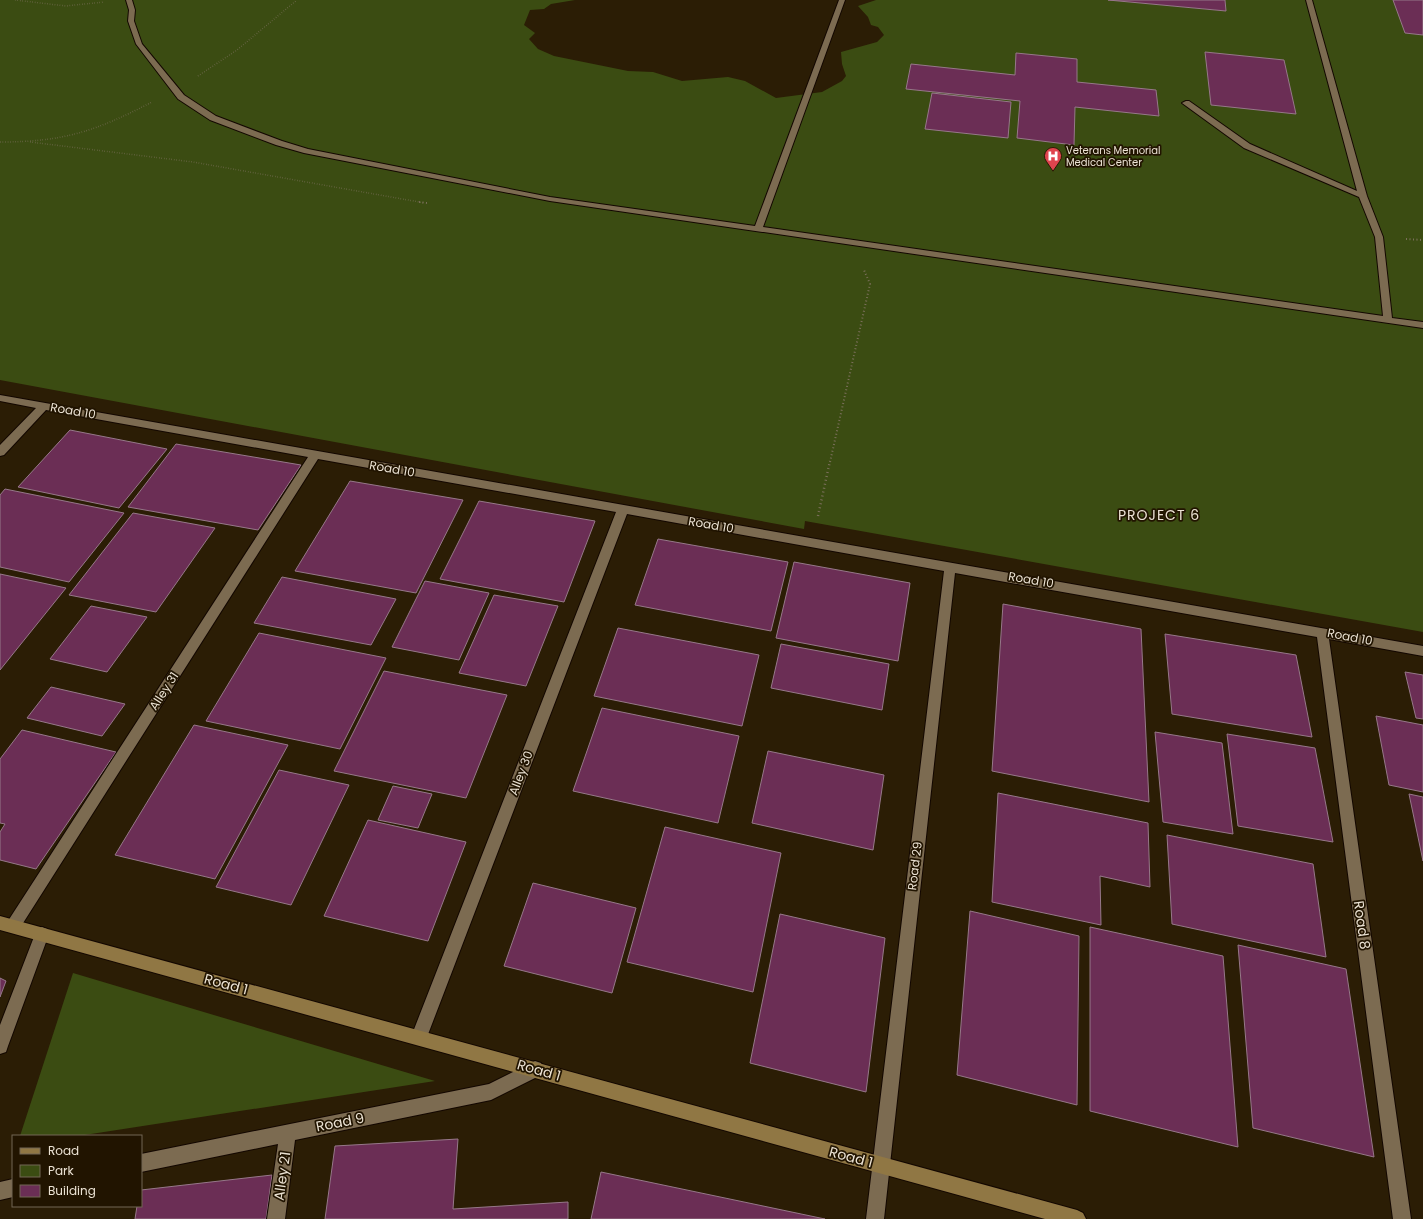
<svg xmlns="http://www.w3.org/2000/svg" width="1423" height="1219" font-family="Poppins,sans-serif">
<style>
.green{fill:#3b4c12}
.building{fill:#6b2e55;stroke:#967889}
.lines{fill:none;stroke-linecap:round;stroke-linejoin:round}
.lane-casing{stroke:#130700;stroke-width:2}
.street-casing{stroke:#130700;stroke-width:2}
.secondary-casing{stroke:#130700;stroke-width:2}
.path-far2{stroke:#7c705c;stroke-width:1.5;stroke-dasharray:0.5 2;stroke-linecap:butt}
.path-far1{stroke:#7c705c;stroke-width:2;stroke-dasharray:1 2.5;stroke-linecap:butt}
.path{stroke:#7c705c;stroke-width:2.5;stroke-dasharray:1 3;stroke-linecap:butt}
.lane{fill:#7c6b51;fill-rule:evenodd}
.street{fill:#7c6b51;fill-rule:evenodd}
.secondary{fill:#907744;fill-rule:evenodd}
.labels{text-anchor:middle;stroke-width:3.5;stroke-linejoin:round;paint-order:stroke}
.far-poi-label{font-size:10px;fill:#ebe2d3;stroke:#211400;text-anchor:start}
.street-label{font-size:12px;fill:#ebe2d3;stroke:#211400}
.quarter-label{font-size:14px;letter-spacing:1px;fill:#ebe2d3;stroke:#211400}
.near-street-label{font-size:14px;fill:#ebe2d3;stroke:#211400}
</style>
<rect width="100%" height="100%" fill="#2b1d05"/>
<g class="green">
<path d="M0,0H575L551,4L544,9L530,10L524,25L535,33L529,39L538,49L554,56L628,71L653,72L682,81L728,77L745,81L776,98L822,92L842,81L846,76L842,64L841,52L877,42L884,35L878,27L871,25L868,17L858,6L876,0H1108L1226,11L1225,0H1393L1423,35V632L805,521L804,529L0,380Z"/>
<path d="M73,973L435,1081L78,1136H20Z"/>
</g>
<g class="building">
<path d="M1108,0H1225L1226,11Z"/>
<path d="M1393,0H1423V35L1405,33Z"/>
<path d="M1205,52L1284,60L1296,114L1211,105Z"/>
<path d="M1016,53L1077,59V82L1156,90L1159,116L1075,107L1074,145L1017,138L1020,101L906,89L911,64L1015,75Z"/>
<path d="M932,93L1011,102L1008,138L925,129Z"/>
<path d="M70,430L167,449L119,508L18,487Z"/>
<path d="M176,444L301,465L258,530L128,507Z"/>
<path d="M350,481L463,500L416,593L295,571Z"/>
<path d="M5,489L124,513L69,582L0,567V495Z"/>
<path d="M479,501L595,521L564,602L440,579Z"/>
<path d="M133,513L215,528L156,612L69,595Z"/>
<path d="M658,539L788,562L771,631L635,605Z"/>
<path d="M794,562L910,583L898,661L776,638Z"/>
<path d="M0,574L66,588L0,670Z"/>
<path d="M282,577L396,599L371,645L254,623Z"/>
<path d="M425,581L489,593L459,660L392,647Z"/>
<path d="M494,595L558,606L526,686L459,673Z"/>
<path d="M1003,604L1141,629L1149,802L992,771Z"/>
<path d="M91,606L147,617L107,672L50,659Z"/>
<path d="M618,628L759,655L742,726L594,696Z"/>
<path d="M259,633L386,658L340,749L206,721Z"/>
<path d="M1165,634L1296,655L1312,737L1172,714Z"/>
<path d="M781,644L889,664L882,710L771,688Z"/>
<path d="M384,671L507,695L466,798L334,771Z"/>
<path d="M1405,672L1423,675V719L1416,718Z"/>
<path d="M51,687L125,704L102,736L27,718Z"/>
<path d="M602,708L739,736L718,823L573,791Z"/>
<path d="M1376,716L1423,725V792L1389,785Z"/>
<path d="M194,725L288,745L215,879L115,855Z"/>
<path d="M22,730L116,752L36,869L0,860V832L5,824L0,823V759Z"/>
<path d="M1155,732L1222,743L1233,834L1163,822Z"/>
<path d="M1227,734L1315,748L1333,842L1238,826Z"/>
<path d="M768,751L884,775L873,850L752,823Z"/>
<path d="M279,770L349,785L291,905L216,887Z"/>
<path d="M393,786L432,794L418,828L378,820Z"/>
<path d="M998,793L1148,823L1150,887L1100,876L1101,925L992,902Z"/>
<path d="M1409,794L1423,797V861Z"/>
<path d="M368,820L466,842L428,941L324,916Z"/>
<path d="M665,827L781,853L753,992L627,962Z"/>
<path d="M1167,835L1313,864L1326,957L1172,924Z"/>
<path d="M533,883L636,908L612,993L504,966Z"/>
<path d="M970,911L1079,936L1077,1105L957,1075Z"/>
<path d="M780,914L885,938L866,1092L750,1063Z"/>
<path d="M1090,927L1223,956L1238,1147L1090,1111Z"/>
<path d="M1238,945L1346,969L1374,1157L1253,1128Z"/>
<path d="M0,978L6,981L0,997Z"/>
<path d="M458,1139L453,1209L568,1202V1219H325L335,1146Z"/>
<path d="M601,1172L825,1219H591Z"/>
<path d="M272,1175L266,1219H135L137,1206H141V1190Z"/>
</g>
<g class="lines">
<defs>
<path id="lane" d="M126,0H132L135,10L134,21L142,44L184,95L216,116L282,141L308,149L550,197L755,226L839,0H845L763,227L1383,316L1375,237L1359,197L1244,148L1182,103L1186,101H1189L1250,144L1357,191L1306,0H1312L1367,196L1383,237L1392,318L1423,322V328L550,201L304,153L276,145L210,120L178,99L136,44L128,21L129,10Z"/>
<g id="street">
<path d="M0,395L1423,646V656L1329,639L1411,1219H1393L1317,637L955,573L884,1219H866L944,571L627,514L427,1037L425,1043L419,1045L413,1043L411,1037L616,512L318,459L18,931L13,933L8,931L6,926L8,921L308,457L46,410L4,455L0,456V445L36,408L0,401Z"/>
<path d="M42,927L47,929L49,934L8,1046L6,1052L0,1054V1025L37,929Z"/>
<path d="M535,1061L541,1063L543,1069L541,1075L491,1100L295,1140L285,1219H267L278,1144L141,1172V1154L489,1084Z"/>
<path d="M13,1179V1197L0,1200V1182Z"/>
</g>
<path id="secondary" d="M0,916L1077,1210L1083,1213L1086,1219H1045L0,930Z"/>
</defs>
<use href="#lane" class="lane-casing"/>
<use href="#street" class="street-casing"/>
<use href="#secondary" class="secondary-casing"/>
<g class="path-far2">
<path d="M15,0L66,6L104,2"/>
<path d="M198,76L237,50L297,0"/>
<path d="M0,142C64,142 96,131 152,102"/>
<path d="M30,142L193,162L425,203"/>
</g>
<g class="path-far1">
<path d="M419,202L427,203"/>
<path d="M1406,239L1423,240"/>
<path d="M830,462L870,284L864,270"/>
</g>
<path class="path" d="M818,516L830,461"/>
<use href="#lane" class="lane"/>
<use href="#street" class="street"/>
<use href="#secondary" class="secondary"/>
</g>
<defs>
<symbol id="hospital-pin" viewBox="-11 -11 22 30"><path d="M0 17L-7.5 6A9.5 9.5 0 1 1 7.5 6Z" fill="#e0444e" stroke="#211400"/><path d="M-5-5h3v3.5h4V-5h3V5h-3V1.5h-4V5h-3Z" fill="#fff"/></symbol>
</defs>
<g fill-rule="evenodd">
<use href="#hospital-pin" x="1043" y="146" width="20" height="27"/>
</g>
<g class="labels">
<g class="far-poi-label">
<text x="1066" y="154">Veterans Memorial<tspan x="1066" dy="12">Medical Center</tspan></text>
</g>
<g class="street-label">
<text transform="translate(73 411) rotate(10)" y="4">Road 10</text>
<text transform="translate(392 469) rotate(10)" y="4">Road 10</text>
<text transform="translate(711 525) rotate(10)" y="4">Road 10</text>
<text transform="translate(1031 580) rotate(10)" y="4">Road 10</text>
<text transform="translate(1350 637) rotate(11)" y="4">Road 10</text>
<text transform="translate(164 691) rotate(-57)" y="4">Alley 31</text>
<text transform="translate(521 773) rotate(-69)" y="4">Alley 30</text>
<text transform="translate(915 866) rotate(-83)" y="4">Road 29</text>
</g>
<g class="quarter-label">
<text x="1159" y="520">PROJECT 6</text>
</g>
<g class="near-street-label">
<text transform="translate(1362 925) rotate(82)" y="5">Road 8</text>
<text transform="translate(226 984) rotate(15)" y="5">Road 1</text>
<text transform="translate(539 1070) rotate(16)" y="5">Road 1</text>
<text transform="translate(340 1122) rotate(-11)" y="5">Road 9</text>
<text transform="translate(851 1157) rotate(15)" y="5">Road 1</text>
<text transform="translate(282 1176) rotate(-82)" y="5">Alley 21</text>
</g>
</g>
<rect x="12" y="1135" width="130" height="72" fill="#211400" stroke="#726654"/>
<rect x="20" y="1148" width="20" height="6" fill="#907744" stroke="#726654"/>
<text x="48" y="1155" font-size="12" fill="#ebe2d3">Road</text>
<rect x="20" y="1165" width="20" height="12" fill="#3b4c12" stroke="#726654"/>
<text x="48" y="1175" font-size="12" fill="#ebe2d3">Park</text>
<rect x="20" y="1185" width="20" height="12" fill="#6b2e55" stroke="#726654"/>
<text x="48" y="1195" font-size="12" fill="#ebe2d3">Building</text>
</svg>
